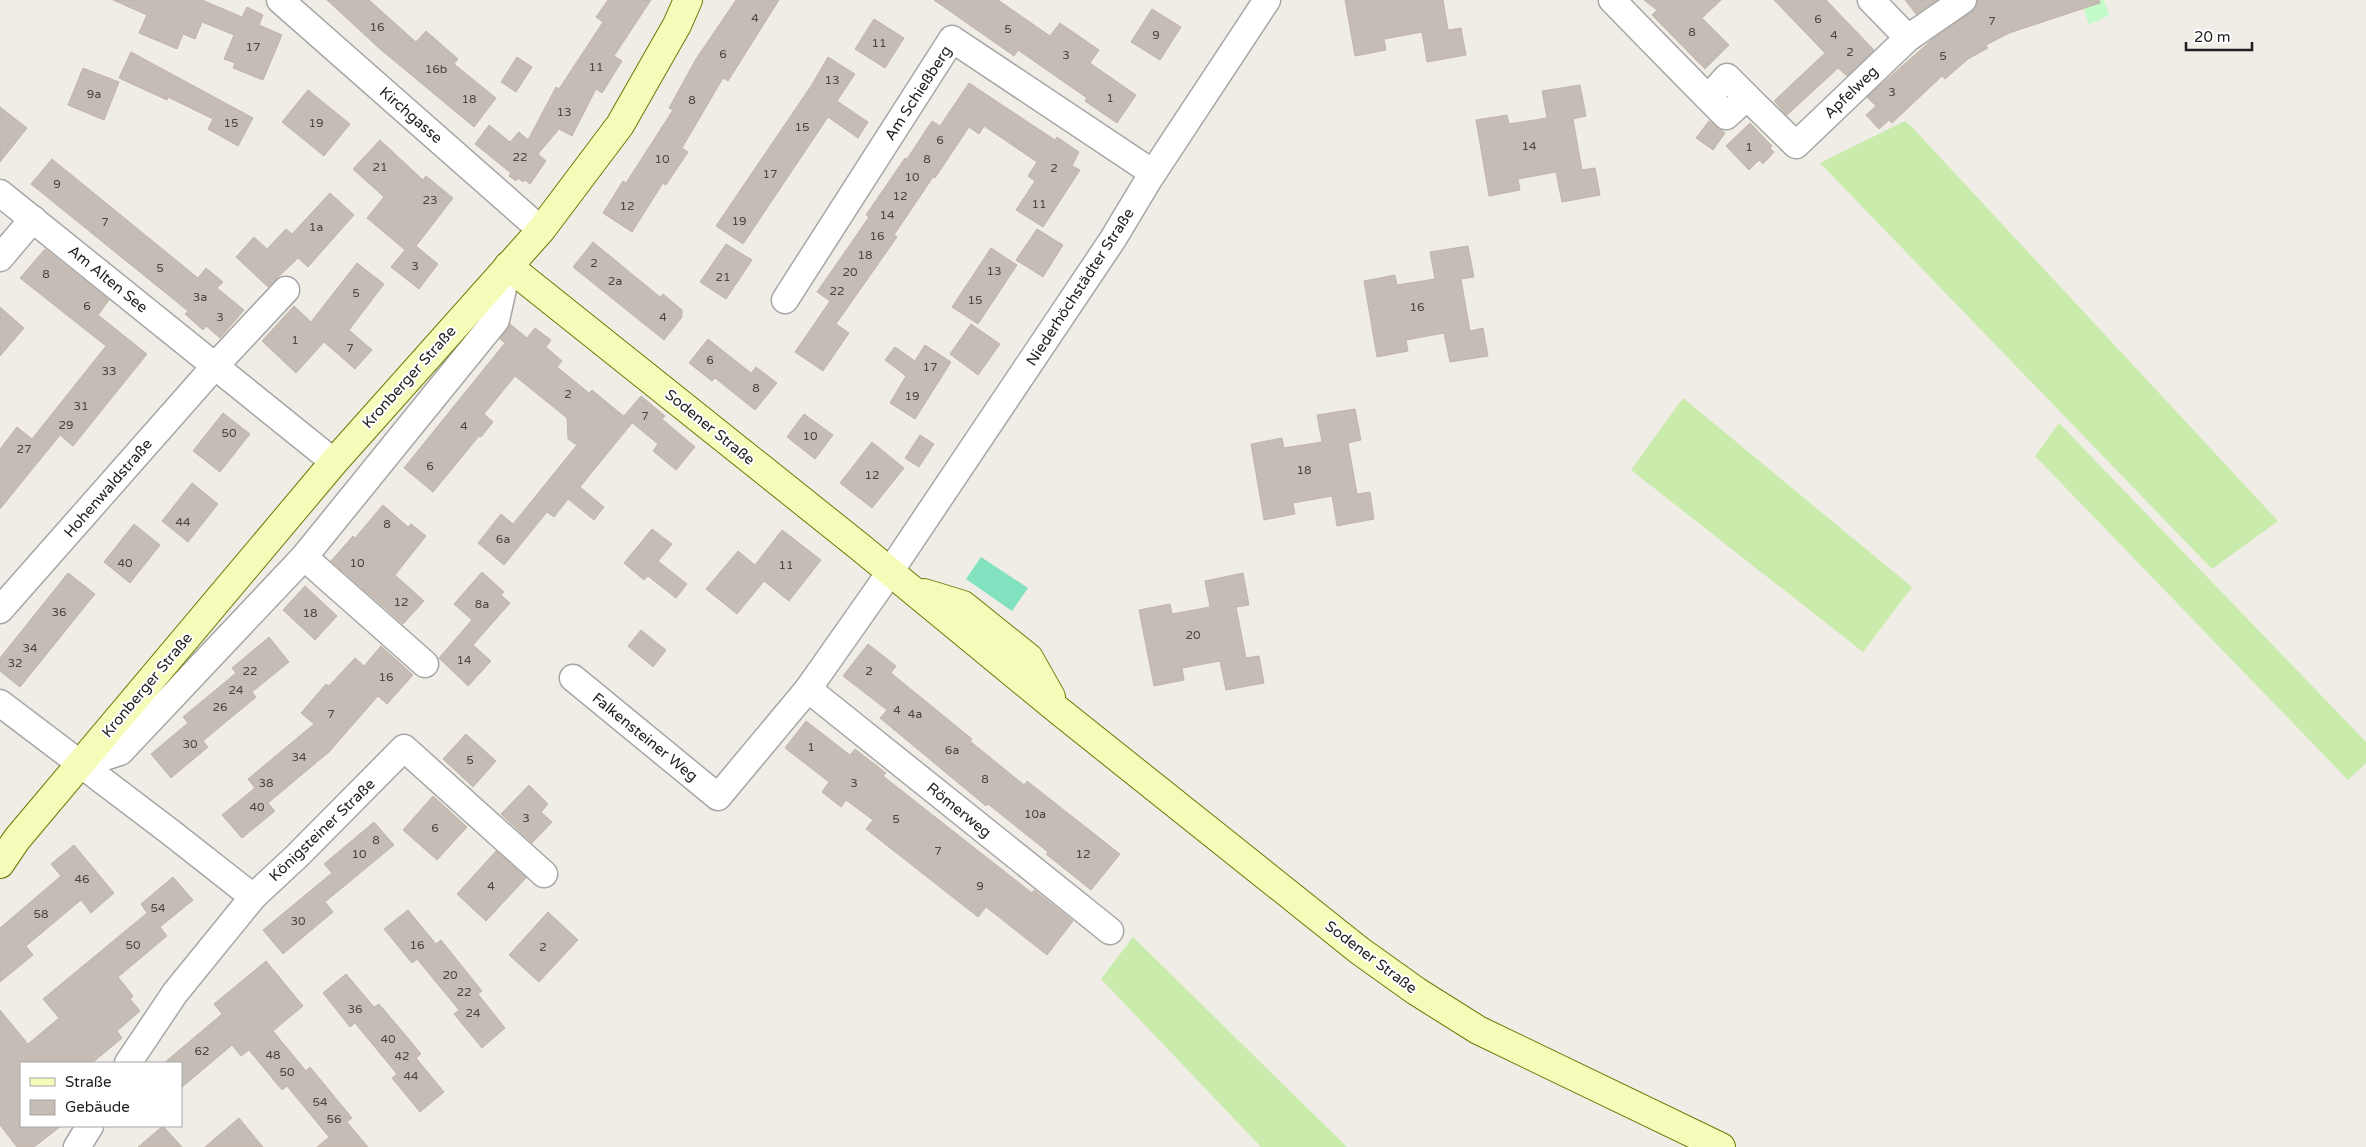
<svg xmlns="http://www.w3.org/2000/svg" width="2366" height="1147" font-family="'Varela Round',sans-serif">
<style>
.grass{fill:#c9ebab}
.park{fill:#c2fbc9}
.pitch{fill:#82e1bf}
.building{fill:#c5bcb5;stroke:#c2b4a8}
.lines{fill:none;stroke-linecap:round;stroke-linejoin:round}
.street-casing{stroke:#a6a6a6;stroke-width:29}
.secondary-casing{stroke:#6a7a03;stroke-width:30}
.street{stroke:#fff;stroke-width:26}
.secondary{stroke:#f6fbb9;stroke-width:28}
.labels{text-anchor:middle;stroke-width:4;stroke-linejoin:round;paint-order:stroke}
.number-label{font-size:12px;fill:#484644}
.street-label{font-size:15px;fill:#1f1f1f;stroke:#fff}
</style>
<rect width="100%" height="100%" fill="#f0ede6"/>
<g class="grass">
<path d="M1905,121L1911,126L2278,521L2212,569L1820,163Z"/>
<path d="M1683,398L1912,587L1863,652L1631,470Z"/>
<path d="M2059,423L2366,742V763L2348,780L2035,456Z"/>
<path d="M1133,937L1347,1147H1261L1101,979Z"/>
</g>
<path class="park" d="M2081,0H2104L2109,15L2089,25Z"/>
<path class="pitch" d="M981,557L1028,588L1012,611L966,579Z"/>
<g class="building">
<path d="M113,0H202L242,17L247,7L263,15L259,25L282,35L263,80L233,68L235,63L224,59L234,35L202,22L195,39L183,34L177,49L139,33L147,15Z"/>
<path d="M327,0H369L416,42L426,31L458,59L454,64L496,98L474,127L380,49Z"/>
<path d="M608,0H651L614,56L622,61L602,93L596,89L572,136L559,129L538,154L546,161L530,184L525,180L523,182L518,178L516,181L509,176L511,173L475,144L489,125L510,142L519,132L528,140L556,87L559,89L603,22L596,17Z"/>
<path d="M736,0H779L728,81L723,78L682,148L688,152L666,185L663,183L632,232L603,213L623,181L626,183L673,110L669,108L696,59Z"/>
<path d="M934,0H998L1050,36L1060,23L1099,50L1090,63L1136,95L1117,123L1085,101L1087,98L1018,50L1014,56Z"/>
<path d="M1345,0H1443L1448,30L1461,28L1466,55L1427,62L1422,32L1384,39L1386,50L1355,56Z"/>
<path d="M1644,0H1721L1702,18L1729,45L1705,69L1652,15L1657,10Z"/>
<path d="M1774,0H1826L1874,50L1847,76L1838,68L1787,115L1774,101L1825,53Z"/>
<path d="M1905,0H1937L1916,14Z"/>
<path d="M1978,0H2099L2100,3L2009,33L1986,45L1988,48L1968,59L1945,79L1942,76L1892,123L1889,120L1879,129L1866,115L1876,106L1867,97L1934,38L1972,12L1976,7Z"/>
<path d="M1152,9L1181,27L1160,60L1131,42Z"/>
<path d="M874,19L904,38L885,68L855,49Z"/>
<path d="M131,52L253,118L238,146L208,129L213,119L168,97L167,100L119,78Z"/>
<path d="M517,57L532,67L516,92L501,82Z"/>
<path d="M828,57L855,74L837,101L868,122L858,138L828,117L743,244L716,226L811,86Z"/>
<path d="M83,68L119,82L104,120L68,105Z"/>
<path d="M969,83L1055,140L1057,137L1079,152L1072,166L1080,170L1043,227L1016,210L1035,181L1028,176L1037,162L984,126L979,134L969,127L935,178L933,177L894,235L897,237L836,324L849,333L823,371L795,352L830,301L817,292L856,236L869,217L866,215L905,158L907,159L932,121L940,126Z"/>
<path d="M1580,85L1586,116L1573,119L1582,170L1595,168L1600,195L1562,202L1556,172L1518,179L1520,190L1489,196L1476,120L1507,115L1509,124L1547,118L1542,91Z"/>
<path d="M308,90L350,124L324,156L282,122Z"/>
<path d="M0,107L27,128L0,162Z"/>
<path d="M1709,121L1725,133L1713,150L1696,138Z"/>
<path d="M1750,123L1772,146L1770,148L1774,152L1763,164L1759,160L1749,170L1726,146Z"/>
<path d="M380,140L423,180L426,176L453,198L416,246L438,264L419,289L391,267L405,250L367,218L384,197L353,169Z"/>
<path d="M52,159L198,278L206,268L223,282L217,288L244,310L220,338L206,326L203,330L185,314L188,311L31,184Z"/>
<path d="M330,193L354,215L308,267L298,258L268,287L236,257L254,237L267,249L286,229L292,234Z"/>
<path d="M1037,229L1063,245L1043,277L1016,260Z"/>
<path d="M593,242L660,297L663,294L682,310V317L664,340L573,267Z"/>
<path d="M726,244L752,260L726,299L700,282Z"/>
<path d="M1468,246L1474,277L1461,279L1470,331L1483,328L1488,356L1450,362L1444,333L1406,340L1408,351L1377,357L1364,281L1395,275L1397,285L1435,279L1430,252Z"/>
<path d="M991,248L1017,265L978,324L952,307Z"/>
<path d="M45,249L109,300L98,315L147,354L73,446L60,435L0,509V449L17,427L32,439L106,346L20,278Z"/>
<path d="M357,263L384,284L349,330L372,350L355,369L324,342L296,373L262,341L294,306L311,322Z"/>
<path d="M0,307L24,328L0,356Z"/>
<path d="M510,324L527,338L535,328L551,340L546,347L562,361L557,367L589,393L592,390L632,423L580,487L604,507L594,520L568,499L554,517L547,512L504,565L478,543L501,514L513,524L577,445L568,439L567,418L515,376L484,414L493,422L481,437L479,436L433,492L404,468L505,343L500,339Z"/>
<path d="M971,324L1000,344L978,375L950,354Z"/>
<path d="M708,339L751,373L756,367L777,383L755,410L715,378L712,381L689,363Z"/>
<path d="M925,345L951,362L915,419L890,403L906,376L885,360L895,347L915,361Z"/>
<path d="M641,396L665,416L662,419L695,447L676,470L653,451L658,444L624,416Z"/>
<path d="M1355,409L1361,440L1348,443L1357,494L1370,492L1374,519L1337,526L1332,496L1293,503L1295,514L1264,520L1251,444L1282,438L1284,448L1322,442L1317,415Z"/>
<path d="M223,413L250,434L220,472L193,451Z"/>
<path d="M804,414L833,435L815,459L787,437Z"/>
<path d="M920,435L934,444L919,467L905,458Z"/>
<path d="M872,442L904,468L872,508L840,483Z"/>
<path d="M192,483L218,504L188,542L162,521Z"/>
<path d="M383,505L408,527L411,524L426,536L395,575L424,601L403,624L331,561L353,536L355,538Z"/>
<path d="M134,524L160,545L130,583L104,562Z"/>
<path d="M652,529L672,544L658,561L687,584L676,598L648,576L644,580L624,563Z"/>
<path d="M782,530L821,560L789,601L764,581L737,614L706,589L738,551L755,565Z"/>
<path d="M482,572L504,592L501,595L510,603L473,645L491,661L468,686L439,658L472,620L454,604Z"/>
<path d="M68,573L95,594L20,687L0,671V658Z"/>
<path d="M1243,573L1249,605L1236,607L1246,658L1259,656L1264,683L1226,690L1220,661L1182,668L1184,680L1154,686L1139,610L1170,604L1172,614L1210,607L1205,581Z"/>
<path d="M305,586L337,616L315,640L283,610Z"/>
<path d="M641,630L666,650L653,667L628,646Z"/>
<path d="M269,637L289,662L252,692L256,697L203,741L208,747L171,778L151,754L188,723L183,717L236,673L232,668Z"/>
<path d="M868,644L896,666L891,673L972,739L970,741L1024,785L1027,781L1120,854L1091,890L1046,854L1048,852L988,804L986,806L880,718L887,710L843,676Z"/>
<path d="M381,646L413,675L387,704L378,696L329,752L268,803L275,811L242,838L222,815L255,788L248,779L314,724L301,713L326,684L329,686L355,658L364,666Z"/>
<path d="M806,721L850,755L855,749L886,773L883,776L967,842L1032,893L1034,890L1073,921L1047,955L986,907L978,917L866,829L873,820L846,800L841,807L822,792L829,782L785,748Z"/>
<path d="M466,734L496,761L473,787L443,759Z"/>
<path d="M529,785L548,804L541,812L552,822L532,843L501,814Z"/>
<path d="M433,796L467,827L437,860L403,830Z"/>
<path d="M374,822L394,845L325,902L333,912L283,954L263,930L332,873L324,864Z"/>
<path d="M74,845L114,893L91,913L81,900L26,946L33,955L0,982V928L61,876L51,864Z"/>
<path d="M496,851L526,878L486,921L457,894Z"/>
<path d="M173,877L193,900L160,927L167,936L118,977L133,996L130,999L140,1011L117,1031L122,1038L92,1063H21V1126H61L34,1147H17L0,1125V1010L28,1044L59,1018L43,999L147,913L141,904Z"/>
<path d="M408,910L436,944L441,940L482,991L478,994L505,1028L482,1048L454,1014L459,1010L417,959L412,963L384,929Z"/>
<path d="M548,912L578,940L539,982L509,955Z"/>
<path d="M266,961L303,1006L273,1031L306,1071L310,1067L352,1118L347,1122L368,1147H317L329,1137L287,1086L282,1090L249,1050L241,1056L232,1045L181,1088V1063H164L222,1014L214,1004Z"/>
<path d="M346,974L374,1007L379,1004L407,1037L421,1054L416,1058L444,1092L420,1112L392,1078L397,1074L355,1023L350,1027L323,993Z"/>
<path d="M239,1118L263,1147H205Z"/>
<path d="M163,1126L182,1147H138Z"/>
</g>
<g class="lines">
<defs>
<g id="street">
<path d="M280,0L541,230"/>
<path d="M1612,0C1650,39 1688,78 1726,116L1747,97L1727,77L1708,98"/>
<path d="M1871,0L1908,38"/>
<path d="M1747,97L1796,145L1908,38L1963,0"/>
<path d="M0,193L334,462"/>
<path d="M0,258L33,219"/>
<path d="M785,300L952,39L1153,173"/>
<path d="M304,557L425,664"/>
<path d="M0,610L215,366L286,290"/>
<path d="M573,678L718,797L808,689L879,588L1113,239L1149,179L1267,0"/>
<path d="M808,689L1110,931"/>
<path d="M0,703L169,831L253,897"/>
<path d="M80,765L120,752L304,557L496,320L508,266"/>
<path d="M128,1063L175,993L253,897L297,856L404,748L544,874"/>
<path d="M77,1147L90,1126"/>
</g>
<g id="secondary">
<path d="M508,266L860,547L1058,710L1360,951L1416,991L1478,1030L1721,1147"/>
<path d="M924,593L963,605L1029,658L1051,697"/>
<path d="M0,864L17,839L334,462L541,230L620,125L677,25L688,0"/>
</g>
</defs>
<use href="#street" class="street-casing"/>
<use href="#secondary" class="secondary-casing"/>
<use href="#street" class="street"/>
<use href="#secondary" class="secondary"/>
</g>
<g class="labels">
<g class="number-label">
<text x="755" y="22">4</text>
<text x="1818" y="23">6</text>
<text x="1992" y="25">7</text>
<text x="377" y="31">16</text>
<text x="1008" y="33">5</text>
<text x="1692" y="36">8</text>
<text x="1156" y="39">9</text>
<text x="1834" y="39">4</text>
<text x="879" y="47">11</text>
<text x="253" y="51">17</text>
<text x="1850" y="56">2</text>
<text x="723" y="58">6</text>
<text x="1066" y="59">3</text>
<text x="1943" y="60">5</text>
<text x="596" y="71">11</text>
<text x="436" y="73">16b</text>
<text x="832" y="84">13</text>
<text x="1892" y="96">3</text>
<text x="94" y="98">9a</text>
<text x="1110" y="102">1</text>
<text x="469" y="103">18</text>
<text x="692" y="104">8</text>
<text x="564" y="116">13</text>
<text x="231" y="127">15</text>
<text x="316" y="127">19</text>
<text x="802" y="131">15</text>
<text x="940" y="144">6</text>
<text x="1529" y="150">14</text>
<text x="1749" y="151">1</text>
<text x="520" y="161">22</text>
<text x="662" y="163">10</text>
<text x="927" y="163">8</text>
<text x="380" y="171">21</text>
<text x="1054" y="172">2</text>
<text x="770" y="178">17</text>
<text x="912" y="181">10</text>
<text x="57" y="188">9</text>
<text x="900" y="200">12</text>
<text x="430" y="204">23</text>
<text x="1039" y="208">11</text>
<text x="627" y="210">12</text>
<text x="887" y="219">14</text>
<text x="739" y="225">19</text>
<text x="105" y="226">7</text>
<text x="316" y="231">1a</text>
<text x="877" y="240">16</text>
<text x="865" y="259">18</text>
<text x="594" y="267">2</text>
<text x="415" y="270">3</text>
<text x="160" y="272">5</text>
<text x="994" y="275">13</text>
<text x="850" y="276">20</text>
<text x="46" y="278">8</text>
<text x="723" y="281">21</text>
<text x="615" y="285">2a</text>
<text x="837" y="295">22</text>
<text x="356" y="297">5</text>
<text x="200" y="301">3a</text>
<text x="975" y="304">15</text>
<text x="87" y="310">6</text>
<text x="1417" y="311">16</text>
<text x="220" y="321">3</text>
<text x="663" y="321">4</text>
<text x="295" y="344">1</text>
<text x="350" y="352">7</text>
<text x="710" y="364">6</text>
<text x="930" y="371">17</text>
<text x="109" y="375">33</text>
<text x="756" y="392">8</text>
<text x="568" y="398">2</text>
<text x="912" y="400">19</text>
<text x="81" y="410">31</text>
<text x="645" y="420">7</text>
<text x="66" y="429">29</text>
<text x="464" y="430">4</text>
<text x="229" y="437">50</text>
<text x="810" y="440">10</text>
<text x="24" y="453">27</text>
<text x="430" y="470">6</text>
<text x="1304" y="474">18</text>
<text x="872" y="479">12</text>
<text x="183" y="526">44</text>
<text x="387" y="528">8</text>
<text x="503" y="543">6a</text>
<text x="125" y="567">40</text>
<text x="357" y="567">10</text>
<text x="786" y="569">11</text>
<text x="401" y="606">12</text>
<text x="482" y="608">8a</text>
<text x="59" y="616">36</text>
<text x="310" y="617">18</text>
<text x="1193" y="639">20</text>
<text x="30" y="652">34</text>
<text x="464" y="664">14</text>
<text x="15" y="667">32</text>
<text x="250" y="675">22</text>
<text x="869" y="675">2</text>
<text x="386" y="681">16</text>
<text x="236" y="694">24</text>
<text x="220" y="711">26</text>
<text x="897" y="714">4</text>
<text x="331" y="718">7</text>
<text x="915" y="718">4a</text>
<text x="190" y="748">30</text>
<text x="811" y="751">1</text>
<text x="952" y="754">6a</text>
<text x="299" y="761">34</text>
<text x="470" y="764">5</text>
<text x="985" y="783">8</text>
<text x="266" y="787">38</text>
<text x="854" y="787">3</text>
<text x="257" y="811">40</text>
<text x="1035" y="818">10a</text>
<text x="526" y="822">3</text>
<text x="896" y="823">5</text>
<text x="435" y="832">6</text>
<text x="376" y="844">8</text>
<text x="938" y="855">7</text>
<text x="359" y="858">10</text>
<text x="1083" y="858">12</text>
<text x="82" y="883">46</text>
<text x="491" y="890">4</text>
<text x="980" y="890">9</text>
<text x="158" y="912">54</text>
<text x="41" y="918">58</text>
<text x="298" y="925">30</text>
<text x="133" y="949">50</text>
<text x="417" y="949">16</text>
<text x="543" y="951">2</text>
<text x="450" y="979">20</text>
<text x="464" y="996">22</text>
<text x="355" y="1013">36</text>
<text x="473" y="1017">24</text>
<text x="388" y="1043">40</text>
<text x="202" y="1055">62</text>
<text x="273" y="1059">48</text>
<text x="402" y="1060">42</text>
<text x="287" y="1076">50</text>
<text x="411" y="1080">44</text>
<text x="320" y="1106">54</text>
<text x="334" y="1123">56</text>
</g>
<g class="street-label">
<text transform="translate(1851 92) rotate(-44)" y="5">Apfelweg</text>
<text transform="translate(918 93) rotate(-57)" y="5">Am Schießberg</text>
<text transform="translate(411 115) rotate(41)" y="5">Kirchgasse</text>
<text transform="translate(108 279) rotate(39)" y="5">Am Alten See</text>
<text transform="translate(1080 287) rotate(-57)" y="5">Niederhöchstädter Straße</text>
<text transform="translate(409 377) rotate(-48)" y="5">Kronberger Straße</text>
<text transform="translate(710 427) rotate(39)" y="5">Sodener Straße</text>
<text transform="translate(108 488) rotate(-49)" y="5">Hohenwaldstraße</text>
<text transform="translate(147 685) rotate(-50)" y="5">Kronberger Straße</text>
<text transform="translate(645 737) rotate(39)" y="5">Falkensteiner Weg</text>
<text transform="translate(959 810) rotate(39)" y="5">Römerweg</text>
<text transform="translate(322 830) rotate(-44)" y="5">Königsteiner Straße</text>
<text transform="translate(1371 957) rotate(37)" y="5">Sodener Straße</text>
</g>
</g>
<rect x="20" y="1062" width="162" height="65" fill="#ffffff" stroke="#a5a5a5"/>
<rect x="30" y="1078" width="25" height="8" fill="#f6fbb9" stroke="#a5a5a5"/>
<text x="65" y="1087" font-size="15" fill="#1f1f1f">Straße</text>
<rect x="30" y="1100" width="25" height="15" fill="#c5bcb5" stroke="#a5a5a5"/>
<text x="65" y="1112" font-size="15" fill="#1f1f1f">Gebäude</text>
<path d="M2186 42v8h66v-8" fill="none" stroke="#1f1f1f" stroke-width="2.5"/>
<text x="2194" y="42" font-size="15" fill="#1f1f1f" stroke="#ffffff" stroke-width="4" paint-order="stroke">20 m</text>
</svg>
